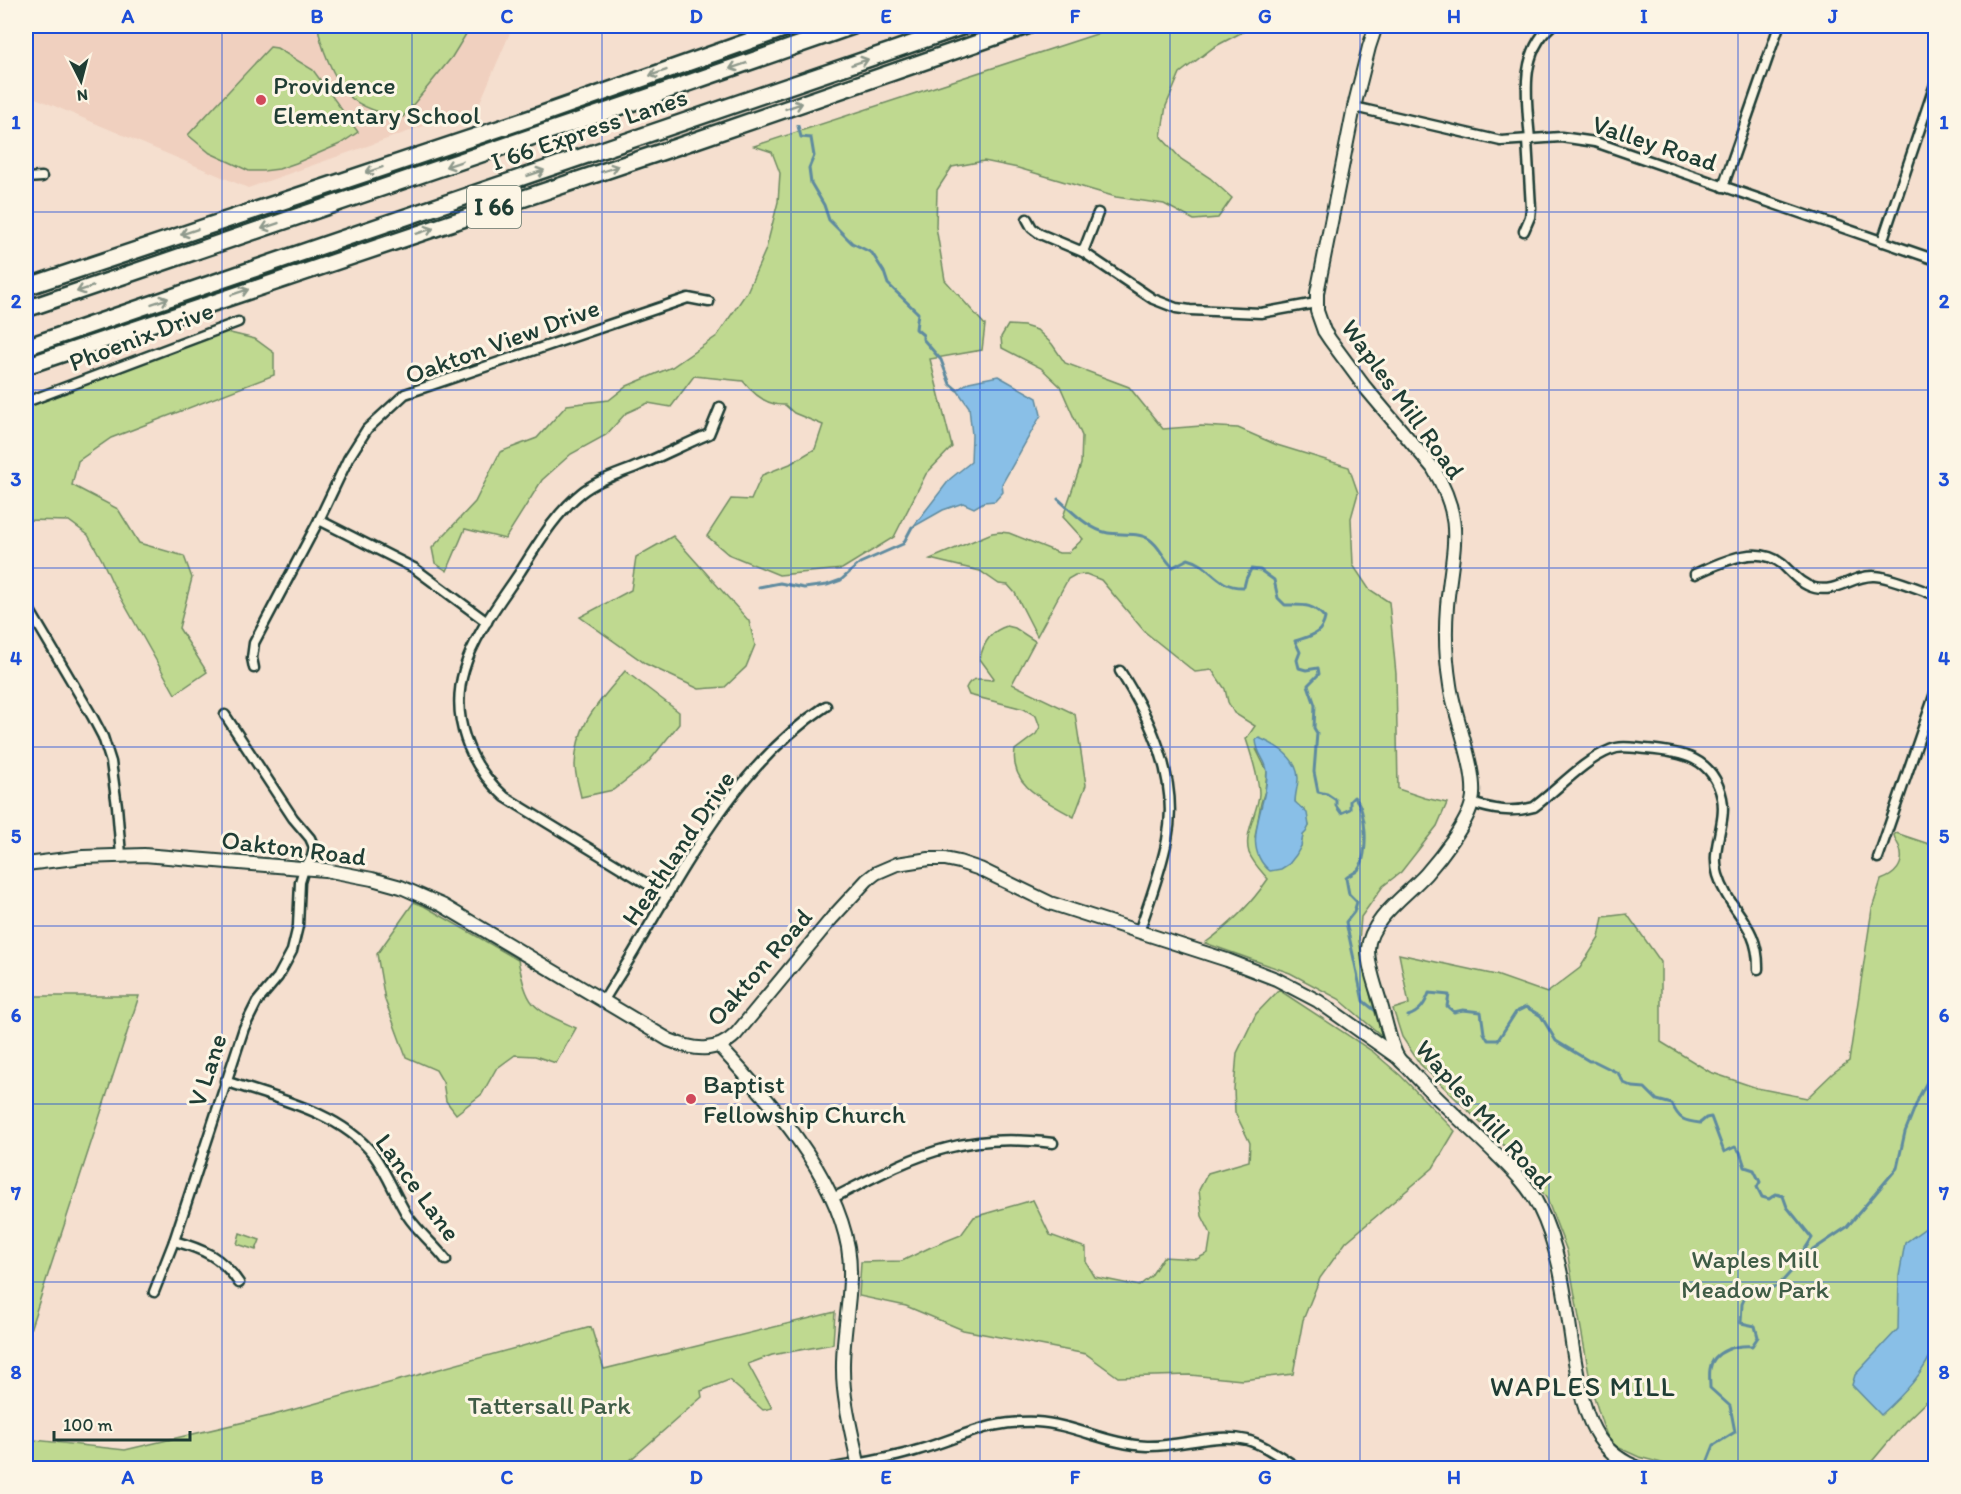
<svg xmlns="http://www.w3.org/2000/svg" width="1961" height="1494" font-family="Itim,sans-serif">
<style>
.built{fill:#f0d0bf}
.green{fill:#bfd990;stroke:#6f8b62;stroke-width:1.5;fill-rule:evenodd}
.water{fill:#89bfe7;stroke:#5f8b9f;stroke-width:1.5}
.lines{fill:none;stroke-linecap:round;stroke-linejoin:round}
.stream{stroke:#5f8b9f;stroke-width:3}
.street-casing{stroke:#1f3d34;stroke-width:13}
.secondary-casing{stroke:#1f3d34;stroke-width:16}
.highway-casing{stroke:#1f3d34;stroke-width:20}
.street{stroke:#fcf5e5;stroke-width:8}
.secondary{stroke:#fcf5e5;stroke-width:12}
.highway{stroke:#fcf5e5;stroke-width:15}
.oneway{stroke:#8e998c}
.grid{fill:none;stroke:#1d4ed8;stroke-width:1.5;stroke-opacity:0.55}
.poi-dot{fill:#d1495b;stroke:#fcf5e5;stroke-width:2}
.labels{text-anchor:middle;stroke-width:6;stroke-linejoin:round;paint-order:stroke}
.shield{fill:#fcf5e5;stroke:#617469;stroke-width:1.5}
.shield-label{font-size:24px;font-weight:bold;fill:#1f3d34}
.poi-label{font-size:26px;fill:#1f3d34;stroke:#fcf5e5;text-anchor:start}
.street-label{font-size:26px;fill:#1f3d34;stroke:#fcf5e5}
.park-label{font-size:26px;fill:#3f5c46;stroke:#fcf5e5}
.quarter-label{font-size:28px;letter-spacing:1.5px;fill:#1f3d34;stroke:#fcf5e5}
.neatline{fill:none;stroke:#1d4ed8;stroke-width:2}
.grid-label{font-size:20px;text-anchor:middle;font-weight:bold;fill:#1d4ed8}
</style>
<rect width="100%" height="100%" fill="#f5dfcf"/>
<filter id="ink" filterUnits="userSpaceOnUse"><feTurbulence type="fractalNoise" baseFrequency=".0167" numOctaves="2"/><feDisplacementMap in="SourceGraphic" scale="12" xChannelSelector="R" yChannelSelector="G"/><feConvolveMatrix kernelMatrix="1 2 1 2 8 2 1 2 1" color-interpolation-filters="sRGB"/></filter>
<g filter="url(#ink)">
<path class="built" d="M26,26H513L478,107L248,188L26,94Z"/>
<g class="green">
<path d="M318,26H471L452,57L403,117C385,115 360,108 347,94C334,78 320,46 318,26Z"/>
<path d="M1121,26H1254L1214,47L1180,73L1166,106L1161,137L1181,159L1210,178L1232,198L1218,218L1194,220L1164,204L1116,197L1018,168L984,161L952,167L937,190L936,227L945,280L985,325L982,350L930,359L952,447L926,474L894,537L842,569L779,575L728,554L707,536L731,499L751,500L762,475L790,464L815,449L823,425L794,413L785,405C767,406 754,395 743,381L694,376L671,407L648,403L626,413L606,435L571,454L542,480L505,539L465,529L447,571L435,563L432,548L475,502L500,452L537,438L567,405L609,400L627,386L672,367L717,336L747,292L766,249L778,202L780,173L772,152L754,146Z"/>
<path d="M270,47L277,48L313,70L358,132L340,144L296,163L279,169L263,171H249L210,153L188,135Z"/>
<path d="M1008,325L1024,326L1037,330L1052,344L1065,363L1129,387L1163,429L1201,426L1238,428L1277,445L1349,467L1358,493L1351,518L1353,565L1369,589L1389,602L1396,674L1398,789L1425,798L1447,803L1437,826L1401,872L1383,886L1361,917L1359,941L1371,998L1382,1036L1339,999L1290,973L1205,943C1229,926 1251,904 1268,879C1261,871 1253,863 1249,853C1243,834 1258,812 1259,794C1259,779 1251,754 1246,739L1255,726L1234,713L1228,702L1225,689L1212,670L1195,672L1145,632L1101,580L1086,574L1075,575L1068,579L1037,636L1015,593L1008,585L999,584L980,571L930,559L992,533L1000,532L1009,533L1059,553H1068L1083,539L1063,517L1081,464L1082,436L1060,386L1041,368L1002,348L1001,337ZM1256,749L1295,794V802L1298,807L1304,809L1309,826L1303,835L1301,846L1289,864L1255,837L1261,803L1265,791L1267,771Z"/>
<path d="M222,331L255,339L274,353V375L111,438L78,461L72,485L118,509L139,543L184,556L192,578L179,628L207,672L175,694L113,584L102,560L88,535L69,521L26,520V408Z"/>
<path d="M673,536L749,621L755,645L746,667L725,687L699,689L646,664L580,617L631,590L636,557Z"/>
<path d="M1007,626L1015,628L1035,641L1012,684L1075,714L1086,785L1074,817C1047,801 1009,787 1015,750L1036,734L1040,727L1036,716L1024,709L969,695L966,688C971,676 980,679 991,680L994,678L980,659C983,643 990,631 1007,626Z"/>
<path d="M625,671L679,712V724L647,764L613,790L581,797C579,787 575,775 575,765C576,723 600,701 625,671Z"/>
<path d="M1896,833L1935,846V1393L1905,1422L1868,1466L1863,1468H1680L1639,1457L1615,1446L1608,1438L1602,1423L1592,1390L1567,1251L1547,1199L1525,1166L1420,1064L1402,1037L1393,1009L1409,1004L1399,954L1496,975L1547,993L1580,968L1599,938L1603,917L1627,914L1661,962V1042L1710,1072L1757,1088L1807,1098L1833,1073L1849,1061L1872,909L1881,880C1895,875 1905,865 1900,849C1899,844 1895,841 1894,835Z"/>
<path d="M414,902L424,906L518,960C528,1009 532,1008 576,1028L556,1063L535,1056L515,1055L496,1069L482,1094L456,1114L446,1101L443,1082L436,1070L406,1057L385,1000L377,954Z"/>
<path d="M1279,990L1372,1051L1401,1076L1455,1131L1433,1168L1346,1242L1320,1278L1303,1320L1293,1374L1242,1380L1190,1375L1118,1377L1086,1354L963,1330L906,1306L859,1296L861,1262L902,1261L931,1247L961,1235L974,1217L1033,1200L1050,1235L1086,1248V1262L1095,1277L1139,1286L1151,1276L1163,1257L1197,1259L1208,1253L1211,1234L1202,1216L1199,1190L1208,1173L1249,1161L1250,1143L1235,1112L1234,1089L1237,1053L1256,1014Z"/>
<path d="M26,996H139L26,1342Z"/>
<path d="M240,1233L260,1240L256,1250L237,1244Z"/>
<path d="M835,1312L833,1344L772,1355L748,1364L772,1408L763,1410L729,1380L701,1391L702,1397L621,1468H26V1439L125,1450L270,1416L591,1327L604,1369Z"/>
</g>
<g class="water">
<path d="M998,376L1037,398L1041,415L1002,484L1003,492L995,501L984,502L974,508L963,503L943,510L913,527L950,479L971,462L972,435L969,407L957,390L969,382Z"/>
<path d="M1259,738C1276,745 1297,757 1298,778C1298,786 1295,794 1295,802L1307,813L1309,826L1306,832L1303,835L1301,846L1296,855L1289,864L1281,869L1270,871C1238,845 1269,804 1267,771C1266,760 1257,755 1256,740Z"/>
<path d="M1935,1219V1343C1927,1371 1902,1396 1881,1415L1852,1385L1855,1375L1898,1329L1899,1276L1905,1243L1931,1224Z"/>
</g>
<g class="lines">
<g class="stream">
<path d="M798,126L801,137L811,138L814,156L809,168L811,183L824,205L829,220L852,243L872,253L884,272L888,284L918,313L916,329L923,335V339L941,360L950,384L957,390"/>
<path d="M1058,499C1072,511 1089,530 1108,533C1120,535 1138,532 1149,539C1160,546 1163,559 1173,567L1188,559C1212,565 1215,588 1244,587L1246,579L1251,569L1260,570L1274,580L1278,598L1285,605C1303,605 1312,603 1325,618C1322,635 1309,636 1295,641L1300,652L1297,660L1299,668L1306,670L1318,668L1319,674L1308,685L1315,705L1314,728L1317,733L1314,772L1318,792L1327,794L1336,800V806L1341,813L1350,809V801L1354,797C1367,808 1369,856 1358,870C1355,873 1349,875 1346,878L1349,894L1357,902L1354,912L1346,922L1363,1001L1377,1012"/>
<path d="M759,587L780,583L804,588L827,585L841,580L860,563L903,544L912,527"/>
<path d="M1408,1016C1420,1012 1425,1004 1429,993L1449,995L1447,1006L1454,1012L1463,1010L1481,1012L1484,1033L1488,1040H1498L1516,1012L1526,1007L1541,1016L1556,1041L1589,1061H1594L1618,1073L1624,1083L1633,1087L1645,1088L1657,1100L1672,1104C1679,1120 1684,1121 1700,1123L1706,1118L1711,1117L1724,1152L1735,1147L1740,1152L1745,1167L1754,1170L1760,1182L1757,1187L1762,1197L1769,1199L1776,1194L1783,1196L1787,1207L1812,1238L1805,1249L1792,1259L1796,1266"/>
<path d="M1705,1468L1714,1445L1735,1432L1730,1406L1710,1388C1710,1382 1709,1375 1710,1369C1713,1350 1737,1345 1752,1346L1758,1337L1755,1326L1741,1323L1742,1304L1747,1293L1778,1286L1807,1254L1847,1227L1897,1168L1905,1132L1919,1097L1936,1065"/>
</g>
<defs>
<g id="street">
<path d="M1354,107L1501,141L1561,137L1595,142L1936,260"/>
<path d="M1530,140C1527,101 1518,55 1551,26"/>
<path d="M26,178L42,177"/>
<path d="M1723,187L1779,26"/>
<path d="M1027,219L1032,228L1040,234L1083,252L1153,299L1176,308L1190,310L1261,313L1316,303"/>
<path d="M1524,231L1530,217L1531,208L1527,140"/>
<path d="M1882,242L1936,81"/>
<path d="M1083,252L1098,213"/>
<path d="M26,402L238,322"/>
<path d="M319,520L414,568L487,622"/>
<path d="M1695,574C1720,563 1756,543 1782,564C1792,573 1801,585 1815,588C1837,593 1853,575 1874,576C1889,576 1920,590 1936,595"/>
<path d="M26,604L92,716L103,737L111,762L117,806L121,855"/>
<path d="M254,668L252,658L254,643L319,520L348,459L367,429L405,394L688,298L709,302"/>
<path d="M1120,671C1152,721 1179,780 1167,840C1161,871 1149,902 1139,932"/>
<path d="M1472,803C1493,810 1512,813 1534,807C1557,790 1584,760 1610,750C1621,745 1634,748 1646,749C1682,752 1713,757 1722,798C1727,823 1710,849 1718,875C1729,912 1759,923 1758,969"/>
<path d="M1878,858L1936,690"/>
<path d="M667,896L505,797C469,765 450,718 464,670C474,635 500,602 520,572C538,544 555,514 581,493C597,480 619,474 638,466C662,456 685,444 709,434L720,407"/>
<path d="M604,1000C616,980 629,961 640,941C690,856 741,762 826,706"/>
<path d="M225,1081C274,1098 339,1111 373,1154C387,1173 395,1195 407,1215C418,1232 434,1244 446,1260"/>
<path d="M833,1198C869,1180 907,1158 947,1148C980,1139 1019,1139 1053,1143"/>
<path d="M174,1241C203,1249 222,1257 239,1283"/>
<path d="M154,1292L174,1241L244,1028L257,1002L278,977L292,951L298,926L300,882L304,869L312,857L314,847L310,838L293,818L225,715"/>
<path d="M833,1468C861,1463 890,1459 918,1450C961,1438 987,1420 1036,1422C1074,1424 1109,1445 1147,1446C1180,1447 1215,1432 1247,1440C1265,1445 1282,1458 1298,1468"/>
</g>
<g id="secondary">
<path d="M1376,26L1369,47L1354,107L1317,293V311L1324,331L1330,340L1364,386L1433,468C1466,522 1452,548 1447,606C1445,631 1446,660 1450,685C1454,716 1479,774 1472,802C1468,823 1440,858 1426,874C1408,894 1369,920 1368,949C1368,968 1376,987 1381,1005C1385,1017 1391,1049 1399,1059C1402,1063 1407,1066 1411,1071C1437,1100 1468,1126 1496,1154C1513,1171 1529,1186 1539,1207C1562,1253 1566,1306 1574,1356C1579,1384 1583,1414 1599,1438C1609,1452 1622,1462 1639,1468"/>
<path d="M26,864L83,857L144,855L325,870L372,879L401,887L442,905L669,1040C693,1050 716,1054 736,1034L832,918L867,880L876,873L897,864L929,859H945L959,862L980,869L1050,903L1227,960L1276,979L1318,1001L1397,1057"/>
<path d="M719,1046C770,1101 834,1171 848,1247C855,1287 842,1329 843,1370C843,1403 853,1436 859,1468"/>
</g>
<g id="highway">
<path d="M26,287L531,118L792,26"/>
<path d="M26,309L628,104L853,26"/>
<path d="M26,347L964,26"/>
<path d="M26,366L679,146L1027,26"/>
</g>
</defs>
<use href="#street" class="street-casing"/>
<use href="#secondary" class="secondary-casing"/>
<use href="#highway" class="highway-casing"/>
<use href="#street" class="street"/>
<use href="#secondary" class="secondary"/>
<use href="#highway" class="highway"/>
</g>
<defs><path id="oneway-shaft" d="M-6 0H5M1.5-3L5.5 0L1.5 3" fill="none" stroke-width="1.6" stroke-linecap="round" stroke-linejoin="round" transform="scale(1.5)"/></defs>
<g class="oneway">
<use href="#oneway-shaft" transform="translate(860 62) rotate(-19)"/>
<use href="#oneway-shaft" transform="translate(738 66) rotate(161)"/>
<use href="#oneway-shaft" transform="translate(658 73) rotate(161)"/>
<use href="#oneway-shaft" transform="translate(794 106) rotate(-19)"/>
<use href="#oneway-shaft" transform="translate(454 164) rotate(161)"/>
<use href="#oneway-shaft" transform="translate(610 169) rotate(-18)"/>
<use href="#oneway-shaft" transform="translate(374 170) rotate(162)"/>
<use href="#oneway-shaft" transform="translate(536 173) rotate(-19)"/>
<use href="#oneway-shaft" transform="translate(270 226) rotate(161)"/>
<use href="#oneway-shaft" transform="translate(425 231) rotate(-18)"/>
<use href="#oneway-shaft" transform="translate(189 232) rotate(161)"/>
<use href="#oneway-shaft" transform="translate(85 289) rotate(161)"/>
<use href="#oneway-shaft" transform="translate(240 292) rotate(-18)"/>
<use href="#oneway-shaft" transform="translate(160 301) rotate(-19)"/>
</g>
</g>
<path class="grid" d="M222,26V1468M412,26V1468M602,26V1468M791,26V1468M980,26V1468M1170,26V1468M1360,26V1468M1549,26V1468M1738,26V1468M26,212H1936M26,390H1936M26,568H1936M26,747H1936M26,926H1936M26,1104H1936M26,1282H1936"/>
<g class="poi-dot">
<circle cx="261" cy="100" r="6"/>
<circle cx="691" cy="1099" r="6"/>
</g>
<g class="labels">
<rect class="shield" x="467" y="186" width="54" height="42" rx="4.5"/>
<g class="shield-label">
<text x="494" y="215">I 66</text>
</g>
<g class="poi-label">
<text x="273" y="94">Providence<tspan x="273" dy="30">Elementary School</tspan></text>
<text x="703" y="1093">Baptist<tspan x="703" dy="30">Fellowship Church</tspan></text>
</g>
<g class="street-label">
<text transform="translate(589 129) rotate(-19)" y="9">I 66 Express Lanes</text>
<text transform="translate(1655 143) rotate(18)" y="9">Valley Road</text>
<text transform="translate(141 336) rotate(-21)" y="9">Phoenix Drive</text>
<text transform="translate(502 341) rotate(-20)" y="9">Oakton View Drive</text>
<text transform="translate(1403 399) rotate(54)" y="9">Waples Mill Road</text>
<text transform="translate(294 848) rotate(7)" y="9">Oakton Road</text>
<text transform="translate(678 848) rotate(-56)" y="9">Heathland Drive</text>
<text transform="translate(759 967) rotate(-49)" y="9">Oakton Road</text>
<text transform="translate(207 1070) rotate(-72)" y="9">V Lane</text>
<text transform="translate(1484 1114) rotate(48)" y="9">Waples Mill Road</text>
<text transform="translate(418 1187) rotate(54)" y="9">Lance Lane</text>
</g>
<g class="park-label">
<text x="1755" y="1268">Waples Mill<tspan x="1755" dy="30">Meadow Park</tspan></text>
<text x="549" y="1414">Tattersall Park</text>
</g>
<g class="quarter-label">
<text x="1583" y="1396">WAPLES MILL</text>
</g>
</g>
<rect width="1961" height="1494" fill="none" stroke="#fcf5e5" stroke-width="66"/>
<g transform="translate(81 81) rotate(174)" stroke="#fcf5e5" stroke-width="4.5" paint-order="stroke">
<path d="M0-4.5L10 22L0 15L-10 22Z" fill="#1f3d34"/>
<text y="-9" font-size="16" font-weight="bold" text-anchor="middle" fill="#1f3d34">N</text>
</g>
<path d="M54 1431v9h136v-9" fill="none" stroke="#1f3d34" stroke-width="3"/>
<text x="63" y="1431" font-size="18" fill="#1f3d34" stroke="#fcf5e5" stroke-width="4.5" paint-order="stroke">100 m</text>
<rect x="33" y="33" width="1895" height="1428" class="neatline"/>
<g class="grid-label">
<text x="128" y="23">A</text>
<text x="317" y="23">B</text>
<text x="507" y="23">C</text>
<text x="696" y="23">D</text>
<text x="886" y="23">E</text>
<text x="1075" y="23">F</text>
<text x="1265" y="23">G</text>
<text x="1454" y="23">H</text>
<text x="1644" y="23">I</text>
<text x="1833" y="23">J</text>
<text x="16" y="129">1</text>
<text x="1944" y="129">1</text>
<text x="16" y="308">2</text>
<text x="1944" y="308">2</text>
<text x="16" y="486">3</text>
<text x="1944" y="486">3</text>
<text x="16" y="665">4</text>
<text x="1944" y="665">4</text>
<text x="16" y="843">5</text>
<text x="1944" y="843">5</text>
<text x="16" y="1022">6</text>
<text x="1944" y="1022">6</text>
<text x="16" y="1200">7</text>
<text x="1944" y="1200">7</text>
<text x="16" y="1379">8</text>
<text x="1944" y="1379">8</text>
<text x="128" y="1484">A</text>
<text x="317" y="1484">B</text>
<text x="507" y="1484">C</text>
<text x="696" y="1484">D</text>
<text x="886" y="1484">E</text>
<text x="1075" y="1484">F</text>
<text x="1265" y="1484">G</text>
<text x="1454" y="1484">H</text>
<text x="1644" y="1484">I</text>
<text x="1833" y="1484">J</text>
</g>
</svg>
